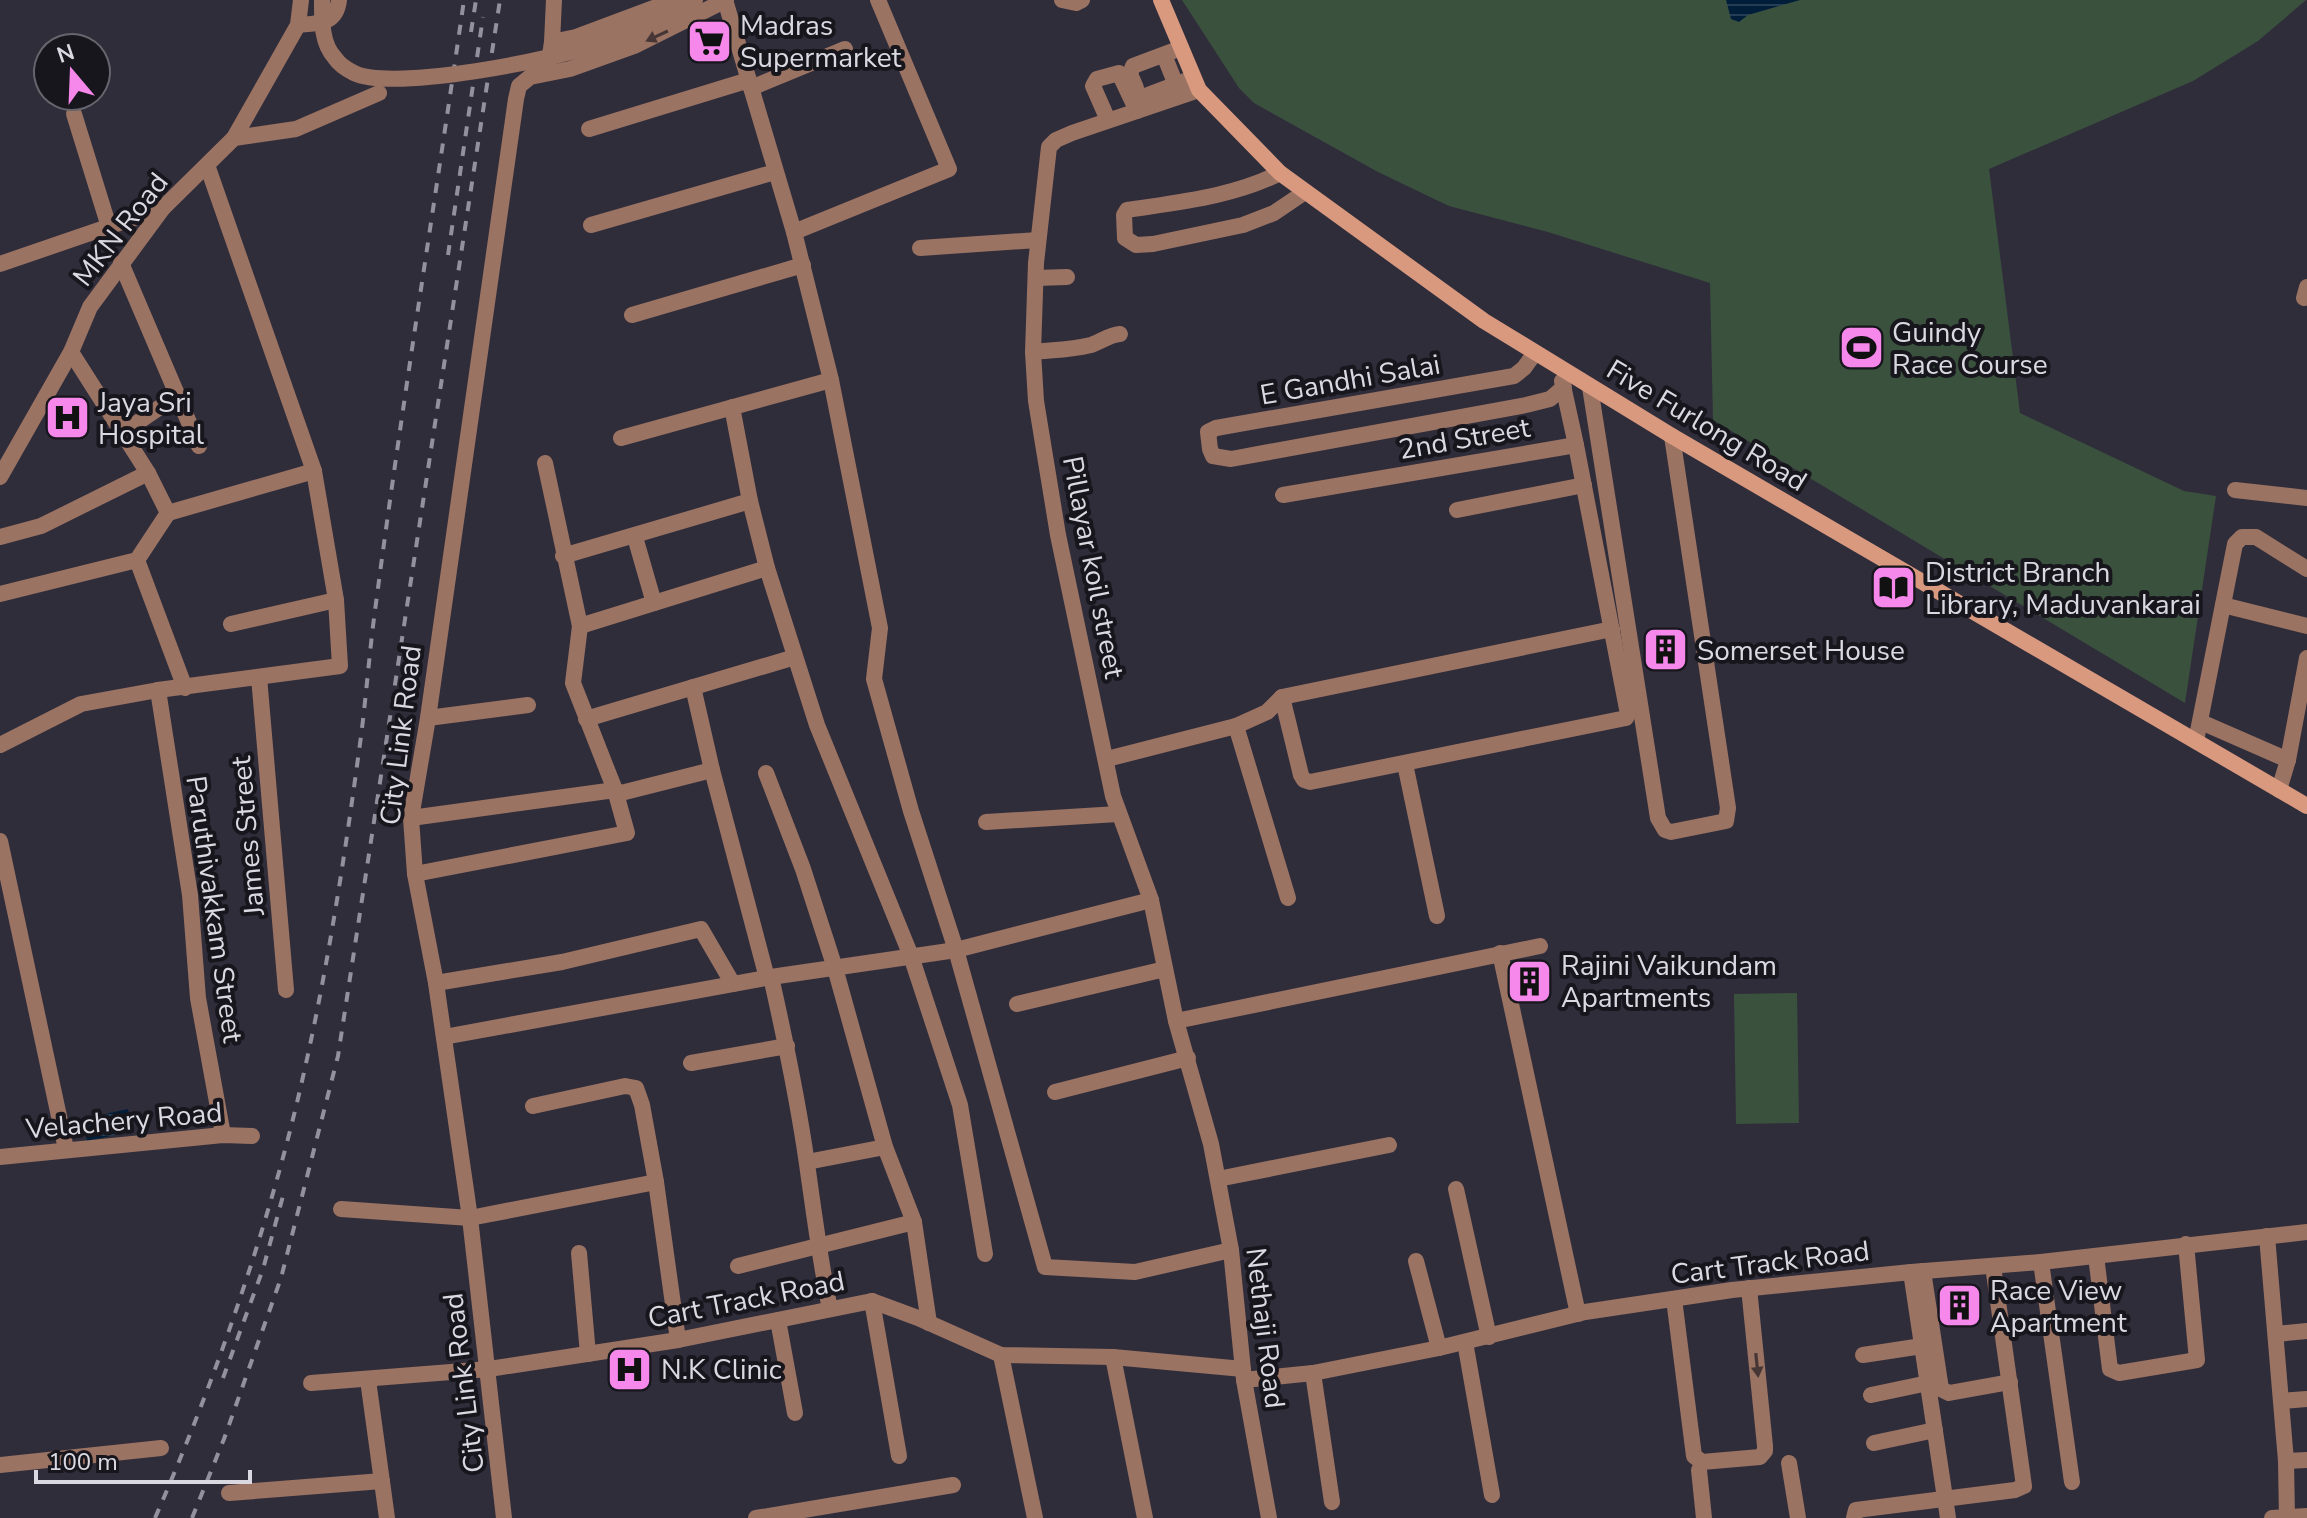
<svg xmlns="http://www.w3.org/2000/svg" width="2307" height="1518" font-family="'Nunito Sans',sans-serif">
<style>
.pitch{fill:#3a513e}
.water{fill:url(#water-rules)}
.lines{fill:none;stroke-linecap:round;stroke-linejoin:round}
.minor{stroke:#9b7363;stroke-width:16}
.tertiary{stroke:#9b7363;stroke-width:16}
.secondary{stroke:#d9997f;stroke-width:16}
.rail{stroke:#93919d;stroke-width:4;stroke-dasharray:10 10;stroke-linecap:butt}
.tertiary-bridge{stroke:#9b7363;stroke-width:16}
.oneway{fill:#463736}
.labels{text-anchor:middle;stroke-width:8;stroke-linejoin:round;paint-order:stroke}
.poi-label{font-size:28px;fill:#dad9e2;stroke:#18161d;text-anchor:start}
.street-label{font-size:28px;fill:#dad9e2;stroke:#18161d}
</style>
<defs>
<pattern id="water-rules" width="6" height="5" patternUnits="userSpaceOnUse" patternTransform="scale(2)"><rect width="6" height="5" fill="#001d39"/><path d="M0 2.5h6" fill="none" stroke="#253d55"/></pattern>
</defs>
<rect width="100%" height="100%" fill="#302d3b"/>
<g class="pitch">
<path d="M1182,0H2306L2258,41L2193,81L1989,169L2020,413L2184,491L2216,496L2185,703L1713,420L1710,283L1548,232L1449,206L1378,172L1254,103L1239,88Z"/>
<path d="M1797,993L1799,1123L1736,1124L1734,994Z"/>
</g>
<g class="water">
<path d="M1726,0H1800L1748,15L1739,22L1731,19Z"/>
<path d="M128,1109L133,1131L87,1141L82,1119Z"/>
</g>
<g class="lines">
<g class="minor">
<path d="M725,0L794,232L831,380L880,628L874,679L911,811L956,950L1045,1267L1135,1272L1231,1250"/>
<path d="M1062,0L1076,3L1082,0"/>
<path d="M552,42L554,0"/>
<path d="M1164,55L1176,85"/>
<path d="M751,88L845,49"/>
<path d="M1136,88L1130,74L1133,66L1181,48"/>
<path d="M1140,98L1193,78"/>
<path d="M74,114L109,227"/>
<path d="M1108,120L1093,86L1097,79L1119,73L1137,111"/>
<path d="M589,129L749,80"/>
<path d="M234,138L296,129L379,93"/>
<path d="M1280,173C1232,197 1179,202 1127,210L1124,215L1125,238L1136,245L1153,244L1243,225L1274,213L1305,192"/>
<path d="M591,225L775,172"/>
<path d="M794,232L949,169L878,0"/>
<path d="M920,248L1038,240"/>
<path d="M121,263L199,446"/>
<path d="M0,264L163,208"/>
<path d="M1036,278L1067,277"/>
<path d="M2304,298L2307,287"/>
<path d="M632,315L803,265"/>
<path d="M1033,352C1052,350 1072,350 1091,345C1101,342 1108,335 1120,334"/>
<path d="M1534,354L1524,368L1514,376L1216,428L1208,432L1210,449L1213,456L1231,459L1526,405L1550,399L1564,387"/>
<path d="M1590,387L1658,818L1665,830L1671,832L1726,821L1728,808L1672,436"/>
<path d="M732,407L750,501L767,568L817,725L911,956L960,1105L985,1254"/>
<path d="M122,433L178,395"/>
<path d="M621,438L831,380"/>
<path d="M2235,490L2307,498"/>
<path d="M1283,495L1576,445L1562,381"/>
<path d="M1457,510L1584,485"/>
<path d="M168,513L314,471"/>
<path d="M0,537L41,526L148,473"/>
<path d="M635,537L654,603"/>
<path d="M563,556L750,501"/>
<path d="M137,560L185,688"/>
<path d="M0,594L137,560L168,513L148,473L71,352"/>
<path d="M2223,605L2307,626"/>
<path d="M231,624L336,600"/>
<path d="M580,626L767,568"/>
<path d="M259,677L286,990"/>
<path d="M693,687L712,770"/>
<path d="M158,690L190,895L198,998L223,1135"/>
<path d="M1282,697L1301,775L1304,780L1310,782L1626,718L1628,714L1576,445"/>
<path d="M428,718L528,705"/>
<path d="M586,719L795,657"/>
<path d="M2201,722L2288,760"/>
<path d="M1236,726L1288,898"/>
<path d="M2196,741L2235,544L2242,537H2256L2307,569"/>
<path d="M0,745L81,704L158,690L340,666L336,600L314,471L207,165"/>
<path d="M1107,759L1236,726L1267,712L1282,697L1612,629"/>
<path d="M1405,764L1437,916"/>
<path d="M766,773L803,869L835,968L885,1147L914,1222L929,1323"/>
<path d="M2279,790L2288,760L2307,658"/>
<path d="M411,818L615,790L621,793L712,770L767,978"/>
<path d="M986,822L1118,814"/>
<path d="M0,841L66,1149"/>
<path d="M415,874L627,833L615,790L573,683L580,626L545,463"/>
<path d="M1500,953L1578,1314"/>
<path d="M771,977C785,1039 798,1101 807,1164C814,1213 820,1261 830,1309"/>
<path d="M436,983L562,962L701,929L733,984"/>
<path d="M1017,1004L1165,969"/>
<path d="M1176,1021L1540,946"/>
<path d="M691,1063L787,1046"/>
<path d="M1055,1092L1188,1058"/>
<path d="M533,1106L625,1086L636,1088L642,1105L656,1182L678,1340"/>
<path d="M0,1157L223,1135L252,1136"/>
<path d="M807,1162L885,1147"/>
<path d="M1218,1179L1389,1145"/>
<path d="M1456,1189L1489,1337"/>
<path d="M341,1209L470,1218L656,1182"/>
<path d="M2267,1236L2286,1461L2287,1518"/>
<path d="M579,1253L588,1354"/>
<path d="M2096,1256L2110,1369L2119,1373L2197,1360L2186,1244"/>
<path d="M1416,1261L1439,1348"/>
<path d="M2041,1262L2072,1482"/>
<path d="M738,1266L914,1222"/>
<path d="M1923,1271L1941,1389L1949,1393L2010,1382"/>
<path d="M1911,1272L1948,1518"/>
<path d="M1674,1299L1694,1456L1702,1462L1760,1457L1765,1451V1446L1749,1288"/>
<path d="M872,1301L899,1456"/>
<path d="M778,1320L795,1413"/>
<path d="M2276,1334L2307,1331"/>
<path d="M1465,1342L1492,1495"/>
<path d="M1001,1355L1035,1518"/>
<path d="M1863,1355L1922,1346"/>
<path d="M1113,1357L1145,1518"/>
<path d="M1313,1373L1332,1502"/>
<path d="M368,1380L387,1518"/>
<path d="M311,1383L489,1369"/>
<path d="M1871,1395L1928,1383"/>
<path d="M2281,1401L2307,1399"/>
<path d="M1874,1443L1935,1430"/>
<path d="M2286,1461L2307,1460"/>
<path d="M1789,1463L1798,1518"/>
<path d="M0,1465L161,1448"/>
<path d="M1699,1470L1704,1518"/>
<path d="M229,1493L382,1481"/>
<path d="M756,1518L953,1485"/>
<path d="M1854,1518L1856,1510L2015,1490L2024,1486L1993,1266"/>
<path d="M2272,1518L2307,1516"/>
</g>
<g class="tertiary">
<path d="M298,25C318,23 336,25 339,0"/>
<path d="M548,68L552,42L576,37L675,0"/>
<path d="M1199,90L1072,133L1056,140L1049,147L1036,263L1033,352L1036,401L1058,535L1113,796L1151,900L1176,1021L1211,1144L1231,1250L1244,1380L1269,1518"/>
<path d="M0,477L71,352L90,307L163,208L234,138L298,25L301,0"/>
<path d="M444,1037L771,977L956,950L1151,900"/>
<path d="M489,1369L678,1340L872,1301L918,1318L1001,1355L1113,1357L1243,1369"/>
<path d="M1244,1380L1313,1373L1439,1348L1585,1312L1732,1290L1911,1272L2041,1262L2307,1232"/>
<path d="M504,1518L470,1218L436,983L415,874L411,818L428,718L516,99L519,86L530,77L570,69L634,46L726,0"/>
</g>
<path class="secondary" d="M1161,0L1199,90L1280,173L1484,321L1672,436L2307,806"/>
<g class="rail">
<path d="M471,32L476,0"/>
<path d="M448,255L483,17"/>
<path d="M223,1378L263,1269L283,1196"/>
<path d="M155,1518C204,1406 246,1290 279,1172C317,1036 340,891 359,751C365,709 368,668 373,626C400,417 434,209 464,0"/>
<path d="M192,1518L224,1439L281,1278L338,1056L500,0"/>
</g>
<path class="tertiary-bridge" d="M322,0C322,20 321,43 335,58C339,64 348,70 354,73C394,92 557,59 601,43C634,32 664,16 695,0"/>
</g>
<defs><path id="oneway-solid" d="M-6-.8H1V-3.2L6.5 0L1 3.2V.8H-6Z" transform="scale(2)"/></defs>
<g class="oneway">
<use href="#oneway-solid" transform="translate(657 36) rotate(155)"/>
<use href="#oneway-solid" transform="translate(1757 1365) rotate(84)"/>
</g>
<defs>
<symbol id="supermarket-square" viewBox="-11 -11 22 22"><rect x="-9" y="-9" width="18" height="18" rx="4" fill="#f788eb" stroke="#18161d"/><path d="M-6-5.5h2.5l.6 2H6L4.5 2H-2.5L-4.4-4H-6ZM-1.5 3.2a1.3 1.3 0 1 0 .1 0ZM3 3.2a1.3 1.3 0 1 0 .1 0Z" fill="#111"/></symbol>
<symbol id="stadium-square" viewBox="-11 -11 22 22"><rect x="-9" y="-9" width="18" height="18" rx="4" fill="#f788eb" stroke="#18161d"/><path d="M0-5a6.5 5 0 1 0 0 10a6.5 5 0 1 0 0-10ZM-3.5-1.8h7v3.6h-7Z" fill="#111"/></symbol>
<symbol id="hospital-square" viewBox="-11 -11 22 22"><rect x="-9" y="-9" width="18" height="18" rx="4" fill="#f788eb" stroke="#18161d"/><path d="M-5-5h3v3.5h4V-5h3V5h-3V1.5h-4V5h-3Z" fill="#111"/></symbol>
<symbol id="library-square" viewBox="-11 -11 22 22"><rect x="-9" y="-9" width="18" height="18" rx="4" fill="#f788eb" stroke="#18161d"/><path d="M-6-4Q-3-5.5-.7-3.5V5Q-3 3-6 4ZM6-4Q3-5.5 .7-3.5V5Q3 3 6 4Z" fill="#111"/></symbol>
<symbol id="building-square" viewBox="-11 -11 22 22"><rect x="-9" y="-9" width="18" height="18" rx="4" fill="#f788eb" stroke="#18161d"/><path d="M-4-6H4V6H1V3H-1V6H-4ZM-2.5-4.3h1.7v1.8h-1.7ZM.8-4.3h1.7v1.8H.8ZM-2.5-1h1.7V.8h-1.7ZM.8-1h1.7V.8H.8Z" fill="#111"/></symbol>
</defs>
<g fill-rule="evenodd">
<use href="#supermarket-square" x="684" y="16" width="51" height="51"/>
<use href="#stadium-square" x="1836" y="322" width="51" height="51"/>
<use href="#hospital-square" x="42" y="392" width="51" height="51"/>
<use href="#library-square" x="1868" y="562" width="51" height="51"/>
<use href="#building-square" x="1640" y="624" width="51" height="51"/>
<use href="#building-square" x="1504" y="956" width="51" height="51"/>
<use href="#building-square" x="1934" y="1280" width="51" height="51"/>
<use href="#hospital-square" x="604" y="1344" width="51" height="51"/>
</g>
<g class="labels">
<g class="poi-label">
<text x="740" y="35">Madras<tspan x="740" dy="32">Supermarket</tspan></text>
<text x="1892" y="342">Guindy<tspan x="1892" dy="32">Race Course</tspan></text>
<text x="98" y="412">Jaya Sri<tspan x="98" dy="32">Hospital</tspan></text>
<text x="1925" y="582">District Branch<tspan x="1925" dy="32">Library, Maduvankarai</tspan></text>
<text x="1697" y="660">Somerset House</text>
<text x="1561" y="975">Rajini Vaikundam<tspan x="1561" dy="32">Apartments</tspan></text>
<text x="1990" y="1300">Race View<tspan x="1990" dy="32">Apartment</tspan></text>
<text x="661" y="1379">N.K Clinic</text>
</g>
<g class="street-label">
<text transform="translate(120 229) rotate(-52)" y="10">MKN Road</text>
<text transform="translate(1350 379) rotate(-10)" y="10">E Gandhi Salai</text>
<text transform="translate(1707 425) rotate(31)" y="10">Five Furlong Road</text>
<text transform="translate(1464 438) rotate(-10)" y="10">2nd Street</text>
<text transform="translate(1094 567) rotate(79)" y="10">Pillayar koil street</text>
<text transform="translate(400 735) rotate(-83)" y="10">City Link Road</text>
<text transform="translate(247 836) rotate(-95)" y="10">James Street</text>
<text transform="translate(215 909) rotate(82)" y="10">Paruthivakkam Street</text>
<text transform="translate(124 1120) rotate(-5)" y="10">Velachery Road</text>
<text transform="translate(1770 1262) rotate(-7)" y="10">Cart Track Road</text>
<text transform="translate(746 1299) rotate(-11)" y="10">Cart Track Road</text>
<text transform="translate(1266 1328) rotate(83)" y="10">Nethaji Road</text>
<text transform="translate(463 1383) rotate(-97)" y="10">City Link Road</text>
</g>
</g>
<g transform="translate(72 72) rotate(341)"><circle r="38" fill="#18161d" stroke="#66646c" stroke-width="2"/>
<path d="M0-6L14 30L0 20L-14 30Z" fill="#f788eb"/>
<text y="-12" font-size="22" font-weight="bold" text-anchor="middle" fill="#dad9e2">N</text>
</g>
<path d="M36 1470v12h214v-12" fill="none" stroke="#dad9e2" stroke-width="4"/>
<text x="48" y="1470" font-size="24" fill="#dad9e2" stroke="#18161d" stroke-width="6" paint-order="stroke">100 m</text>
</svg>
